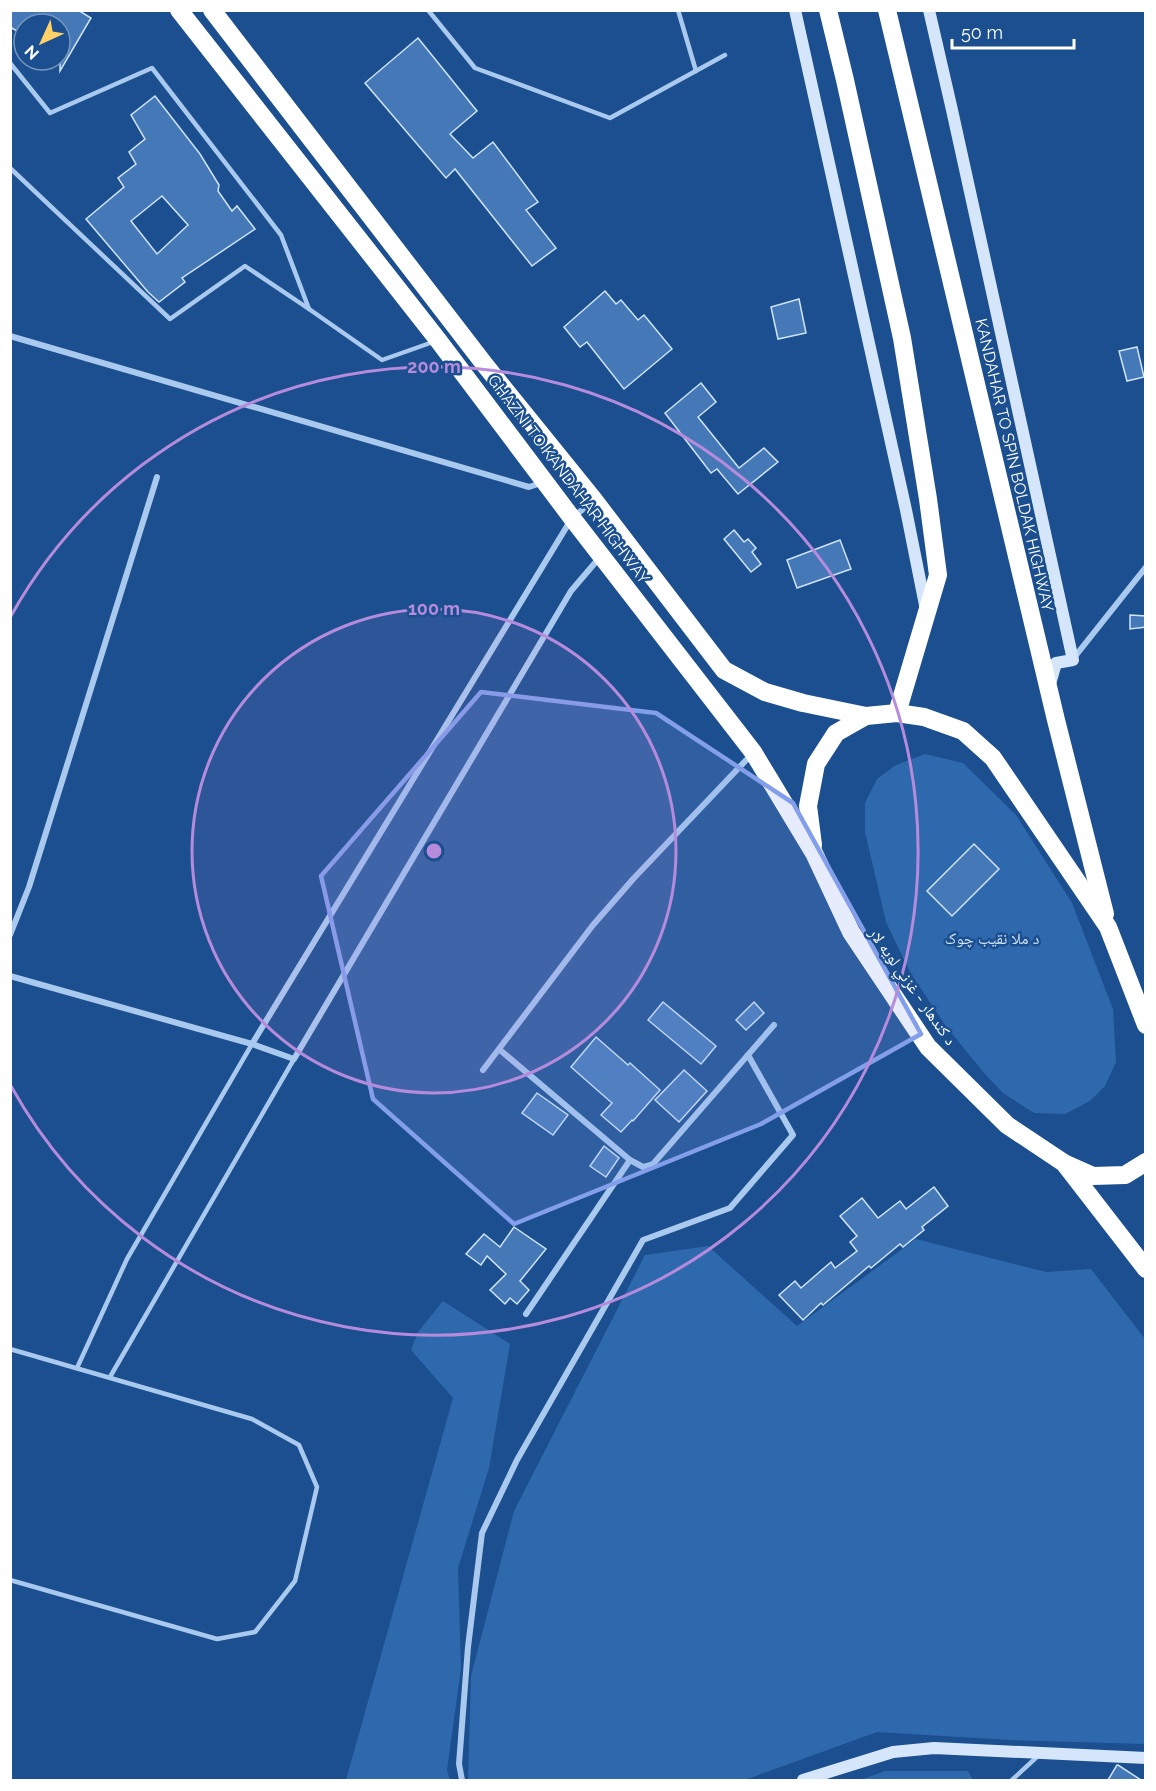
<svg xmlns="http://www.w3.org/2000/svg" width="1156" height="1791" font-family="Raleway,'Noto Naskh Arabic',sans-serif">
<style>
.green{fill:#2e69ad}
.building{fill:#4478b7;stroke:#cfe3fa;stroke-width:1.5;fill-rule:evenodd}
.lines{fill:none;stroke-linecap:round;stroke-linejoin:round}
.lane{stroke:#a9c9ee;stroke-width:4.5}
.street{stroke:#a9c9ee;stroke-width:6}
.secondary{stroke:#d6e6fa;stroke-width:12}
.highway{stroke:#fff;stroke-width:18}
.marked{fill:#839eea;fill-opacity:0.2;stroke:#839eea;stroke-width:4.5;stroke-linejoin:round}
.ring{fill:none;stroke:#b68bdc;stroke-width:3}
.labels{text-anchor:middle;stroke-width:5;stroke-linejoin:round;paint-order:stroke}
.street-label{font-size:16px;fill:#fff;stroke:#1b4f8f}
.park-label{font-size:16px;fill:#cfe3fa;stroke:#1b4f8f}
.centre{fill:#b68bdc;stroke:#1b4f8f;stroke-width:3}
.ring-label{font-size:18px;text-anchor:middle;font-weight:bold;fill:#b68bdc;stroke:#1b4f8f;stroke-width:5;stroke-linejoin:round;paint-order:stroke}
</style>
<rect width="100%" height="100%" fill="#1b4f8f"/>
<g class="green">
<path d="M925,754L963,763L1016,815L1072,903L1113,1009L1116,1062L1105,1086L1090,1101L1065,1114L1034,1113L1003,1093L984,1073L945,1025L910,972L886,922L865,832V803L877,779L896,765Z"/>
<path d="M916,1239L1046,1272L1091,1269L1145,1339V1744L1009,1740L877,1732L745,1780H468L471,1676L514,1511L645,1255L708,1246L797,1326Z"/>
<path d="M443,1301L510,1344L489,1468L458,1568L461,1668L447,1770L450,1780H346L453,1398L411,1350L418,1332Z"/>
<path d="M885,1771H968L973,1780H860Z"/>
</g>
<g class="building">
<path d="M10,10H78L91,18L60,71V24H24V35L10,27Z"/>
<path d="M418,38L477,111L450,134L473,158L493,142L538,202L526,210L556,248L532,266L455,169L446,178L365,83Z"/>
<path d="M155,96L200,154L219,185L218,191L232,211L237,206L255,229L182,278L185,282L159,302L148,292L86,219L124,187L118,178L136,164L129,152L145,139L131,115ZM162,196L188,225L157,254L131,221Z"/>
<path d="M605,291L616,304L621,300L638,320L644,315L672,349L624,389L587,342L580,347L564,327Z"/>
<path d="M799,299L806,333L778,339L771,307Z"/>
<path d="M1137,347L1144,377L1127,381L1119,351Z"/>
<path d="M701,383L716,402L698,417L739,468L764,448L778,462L738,494L717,469L711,473L665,413Z"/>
<path d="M734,530L744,542L748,539L756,548L752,552L761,564L751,572L724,539Z"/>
<path d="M840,540L851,569L797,588L787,560Z"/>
<path d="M1130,615L1146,616V627L1130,629Z"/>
<path d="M974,844L999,869L952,916L927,891Z"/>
<path d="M663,1002L716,1046L701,1064L648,1020Z"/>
<path d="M754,1002L764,1013L746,1030L736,1020Z"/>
<path d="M596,1037L628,1065L630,1063L660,1090L633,1121L632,1120L621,1132L601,1115L612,1103L571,1067Z"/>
<path d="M684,1070L707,1091L679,1122L655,1100Z"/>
<path d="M537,1093L568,1115L553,1135L522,1113Z"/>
<path d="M604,1146L619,1158L606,1177L590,1166Z"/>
<path d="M934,1187L948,1206L922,1227L924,1230L903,1247L900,1244L871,1268L869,1266L823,1305L821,1303L803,1320L779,1295L795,1281L801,1288L831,1262L835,1268L857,1251L850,1242L857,1236L840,1216L862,1198L878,1218L900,1201L906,1209Z"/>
<path d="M514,1227L546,1249L520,1281L529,1290L517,1304L510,1298L505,1304L490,1290L506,1274L487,1256L481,1265L466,1254L484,1234L500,1247Z"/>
<path d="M1117,1765H1118L1141,1780H1108Z"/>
</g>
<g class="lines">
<g class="lane">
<path d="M428,10L475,68L610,118L725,55"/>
<path d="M678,10L696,71"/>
<path d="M10,63L50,113L152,68L281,235L309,309L382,360L433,342"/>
<path d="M10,168L170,319L245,266L309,309"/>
<path d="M10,1349L252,1419L299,1445L317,1487L295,1581L255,1632L217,1639L10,1580"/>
<path d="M77,1368L127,1259L252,1044"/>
<path d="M110,1377L294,1059"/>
<path d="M1012,1780L1039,1755"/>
</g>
<g class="street">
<path d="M10,336L529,487L541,483"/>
<path d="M1073,659L1146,567"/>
<path d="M10,935L29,887L157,477"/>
<path d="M10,976L252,1044L294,1059L571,591L600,557"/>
<path d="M252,1044L572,518L592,502"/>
<path d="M500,1050L630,1160L643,1167L653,1164L774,1025"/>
<path d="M483,1070L593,925L634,878L751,755"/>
<path d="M526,1314L630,1160"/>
<path d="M462,1780L459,1764L468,1647L482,1533L517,1460L643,1240L730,1208L793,1135L748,1055"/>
</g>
<g class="secondary">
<path d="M795,10L906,510L926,610"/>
<path d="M929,10L952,110L1073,660L1056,663L1050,684"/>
<path d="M803,1780L893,1752L934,1748L1146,1758"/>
</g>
<g class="highway">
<path d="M179,10L438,340L572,518L753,752L814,853L851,932L928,1047L1007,1125L1064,1163L1146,1269"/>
<path d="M212,10L485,365L594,500L724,670L765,692L803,703L866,716L897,713L924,717L963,731L993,758L1108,927L1146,1025"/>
<path d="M828,10L845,80L902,338L928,499L938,575L897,713"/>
<path d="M887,10L1056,720L1105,914"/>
<path d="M813,845L808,806L816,764L836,733L866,716"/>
<path d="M1066,1164L1093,1176L1125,1175L1146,1162"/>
</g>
</g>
<path class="marked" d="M481,692L656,713L793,803L921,1034L761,1124L514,1224L373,1099L321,876Z"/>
<circle cx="434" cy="851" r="242" fill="#b68bdc" fill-opacity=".12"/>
<g class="ring">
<circle cx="434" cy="851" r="242"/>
<path d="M11 616A484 484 0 1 1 11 1086"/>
</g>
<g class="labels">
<g class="street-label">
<text transform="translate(1015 465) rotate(77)" y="6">KANDAHAR TO SPIN BOLDAK HIGHWAY</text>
<text transform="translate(569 479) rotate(53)" y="6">GHAZNI TO KANDAHAR HIGHWAY</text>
<text transform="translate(913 986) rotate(55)" y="6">د کندهار - غزني لويه لار</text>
</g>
<g class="park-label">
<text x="992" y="944">د ملا نقيب چوک</text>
</g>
</g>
<circle cx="434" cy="851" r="9" class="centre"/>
<g class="ring-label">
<text x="434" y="373">200 m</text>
<text x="434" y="615">100 m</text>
</g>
<rect width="1156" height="1791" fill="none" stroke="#ffffff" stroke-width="24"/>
<g transform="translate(42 42) rotate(225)"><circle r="28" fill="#1b4f8f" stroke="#7695bc" stroke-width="1.5"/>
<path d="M0-4.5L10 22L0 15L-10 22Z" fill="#ffd166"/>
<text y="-9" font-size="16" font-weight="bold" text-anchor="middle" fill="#ffffff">N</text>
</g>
<path d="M952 39v9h122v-9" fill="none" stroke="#ffffff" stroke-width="3"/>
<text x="961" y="39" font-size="18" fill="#ffffff" stroke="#1b4f8f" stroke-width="4.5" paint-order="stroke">50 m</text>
</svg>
